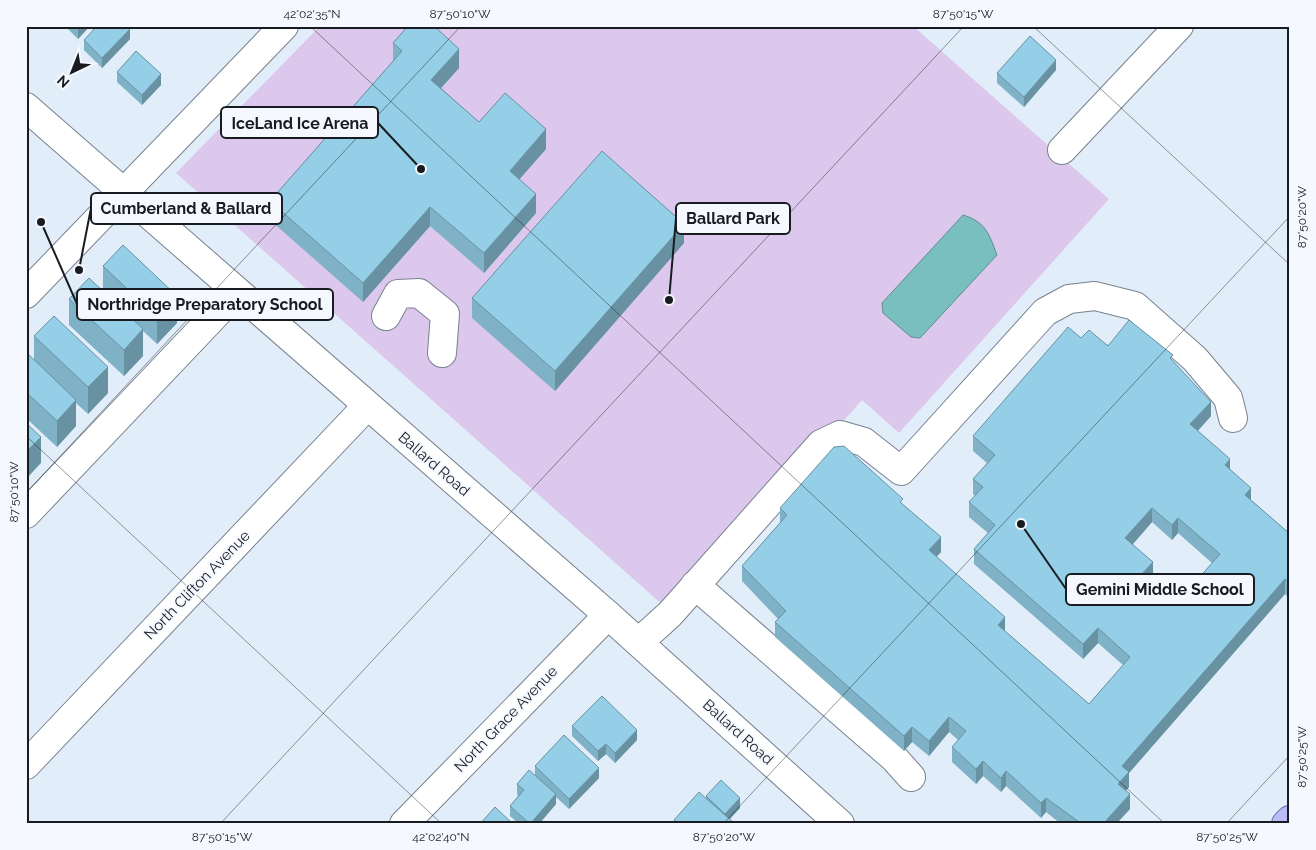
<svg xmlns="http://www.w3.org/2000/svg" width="1316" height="850" font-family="Raleway,sans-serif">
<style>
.green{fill:#dcc7ed}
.water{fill:#7abfc0;stroke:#5d8e90}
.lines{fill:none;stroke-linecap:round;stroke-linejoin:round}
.minor-casing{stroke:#79828f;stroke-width:30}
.major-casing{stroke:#6565aa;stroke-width:30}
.minor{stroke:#fff;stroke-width:28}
.major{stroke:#bbbbf8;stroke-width:28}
.wall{fill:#7fb2c7;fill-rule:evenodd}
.shaded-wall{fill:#6891a2}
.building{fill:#94cfe7;stroke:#6891a2;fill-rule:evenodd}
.ticks{fill:none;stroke:#181c20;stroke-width:1;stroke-opacity:0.45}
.labels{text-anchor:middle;stroke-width:4;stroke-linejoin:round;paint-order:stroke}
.street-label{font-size:15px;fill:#181c20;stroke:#f5f9ff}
.leader{fill:none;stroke:#181c20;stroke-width:2}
.callout-dot{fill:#181c20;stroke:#f5f9ff;stroke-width:2}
.callout{fill:#f5f9ff;stroke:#181c20;stroke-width:2}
.callout-label{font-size:16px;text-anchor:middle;font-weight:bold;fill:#181c20}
.neatline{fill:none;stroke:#181c20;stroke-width:2}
.ticks-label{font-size:12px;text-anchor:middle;fill:#181c20}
</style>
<rect width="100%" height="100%" fill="#e2edfa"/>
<path class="green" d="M320,26H913L1109,199L899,433L862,400L673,614L176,173Z"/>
<path class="water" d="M963,215C986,222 989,234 997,255L920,338L911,337L883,313L882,303Z"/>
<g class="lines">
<defs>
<g id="minor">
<path d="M26,107L608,615L840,824"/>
<path d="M1062,150L1179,26"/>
<path d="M26,294L284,26"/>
<path d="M386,316L398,294L419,293L445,314L442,353"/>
<path d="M26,514L237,292"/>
<path d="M695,585L894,758L911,777"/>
<path d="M639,642L670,614L821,444L840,435L864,442L901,471L1045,312L1069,299L1095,296L1135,306L1195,359L1228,398L1233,418"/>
<path d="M26,765L367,406"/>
<path d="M404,824L608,615"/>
</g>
<path id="major" d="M1286,824L1290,820"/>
</defs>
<use href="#minor" class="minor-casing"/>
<use href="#major" class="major-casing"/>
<use href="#minor" class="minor"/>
<use href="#major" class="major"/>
</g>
<g class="wall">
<path d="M65,26H90L78,39Z"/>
<path d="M130,39L102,68L84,50V40Z"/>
<path d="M393,43L459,68L441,88L479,122L546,149L519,179L536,213L484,273L430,226L363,302L270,220V201L393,61Z"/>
<path d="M1056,70L1024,107L997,83V73Z"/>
<path d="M117,72L161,85L142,105L117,82Z"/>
<path d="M684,243L555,391L472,318V298Z"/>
<path d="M103,266L177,323L157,344L143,331V356L124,376L69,325V299L103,291Z"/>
<path d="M34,336L108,393L88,414L76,403V426L57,447L26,418V352L34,360Z"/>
<path d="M1081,338L1173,361L1211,416L1198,431L1230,469L1251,500L1290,534V599L1285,594L1129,773V787L1126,791L1130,809L1116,824H1061L1046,812L1041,818L1006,786L1001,792L983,776L976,784L952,762V747L958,740L949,732L929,756L912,742L904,751L775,637V622L778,619L742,581V566L780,523V508L903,505L941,552L936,557L1005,631L1089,704L1123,665L1098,643L1083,659L974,564V549L988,533L969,517V502L975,496L973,494V479L987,463L973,451V436ZM1152,522L1172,540L1178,533L1212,563L1175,605L1149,581L1153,577L1133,544Z"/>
<path d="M572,726L637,740L615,763L606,754L598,761L572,736Z"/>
<path d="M535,766L599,778L569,809L556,797V804L539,824H519L510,816V806L518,796L517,794V784L535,775Z"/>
<path d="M706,796L740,808L730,819L735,824H674V820L706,798Z"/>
</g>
<g class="shaded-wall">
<path d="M80,26H90L78,39V29Z"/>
<path d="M130,29V39L102,68V58Z"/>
<path d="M459,49V68L431,99V80Z"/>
<path d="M1056,60V70L1024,107V97Z"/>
<path d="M161,74V85L142,105V95Z"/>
<path d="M546,129V149L510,190V171Z"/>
<path d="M536,194V213L484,273V253Z"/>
<path d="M430,207V226L363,302V283Z"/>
<path d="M684,224V243L555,391V371Z"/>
<path d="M177,296V323L157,344V317Z"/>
<path d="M143,329V356L124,376V350Z"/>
<path d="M108,367V393L88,414V387Z"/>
<path d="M76,400V426L57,447V421Z"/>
<path d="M1211,402V416L1190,439V424Z"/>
<path d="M41,437V463L26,479V452Z"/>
<path d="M1230,459V474L1225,465Z"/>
<path d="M1251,488V503L1245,495Z"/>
<path d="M1152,508V522L1125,553V538Z"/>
<path d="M1178,518V533L1172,540V525Z"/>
<path d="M941,537V552L929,565V550Z"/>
<path d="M1153,562V577L1141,590V575Z"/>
<path d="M1285,579V594L1129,773V787L1118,799V784L1122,766Z"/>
<path d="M1005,617V632L998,625Z"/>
<path d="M1098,628V643L1083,659V644Z"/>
<path d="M949,717V732L929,756V741Z"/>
<path d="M912,727V742L904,751V736Z"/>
<path d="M637,730V740L615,763V753Z"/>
<path d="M606,744V754L598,761V751Z"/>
<path d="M983,761V776L976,784V769Z"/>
<path d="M599,768V778L569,809V799Z"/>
<path d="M1006,771V786L1001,792V778Z"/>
<path d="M556,794V804L539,824H530Z"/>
<path d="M1130,794V809L1116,824H1103Z"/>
<path d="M740,798V808L725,824V814Z"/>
<path d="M1046,798V812L1041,818V803Z"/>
</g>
<g class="building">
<path d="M97,26H127L130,29L102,58L84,40Z"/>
<path d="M408,26H434L459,49L431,80L479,122L505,93L546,129L510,171L536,194L484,253L430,207L363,283L270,201L402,51L393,43Z"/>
<path d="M1030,36L1056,60L1024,97L997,73Z"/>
<path d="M136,51L161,74L142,95L117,72Z"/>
<path d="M602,151L684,224L555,371L472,298Z"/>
<path d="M123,245L177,296L157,317L103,266Z"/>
<path d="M89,278L143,329L124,350L69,299Z"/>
<path d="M54,316L108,367L88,387L34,336Z"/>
<path d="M1129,320L1173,355L1170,358L1211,402L1190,424L1230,459L1225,465L1251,488L1245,495L1290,534V584L1285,579L1122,766L1129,772L1118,784L1130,794L1103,824H1082L1046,798L1041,803L1006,771L1001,778L983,761L976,769L952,747L966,731L949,717L929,741L912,727L904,736L775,622L786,611L742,566L787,515L780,508L834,447L844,446L903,499L900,502L941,537L929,550L1005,617L998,625L1089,704L1130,657L1098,628L1083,644L974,549L995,525L969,502L983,487L973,479L995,455L973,436L1068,327L1081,338L1089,330L1108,346ZM1152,508L1172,525L1178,518L1220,554L1175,605L1141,575L1153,562L1125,538Z"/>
<path d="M26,352L76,400L57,421L26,392Z"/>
<path d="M26,423L41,437L26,452Z"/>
<path d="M602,696L637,730L615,753L606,744L598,751L572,726Z"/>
<path d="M564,735L599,768L569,799L535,766Z"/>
<path d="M529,770L556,794L530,824L510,806L524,790L517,784Z"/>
<path d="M721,780L740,798L725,814L706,796Z"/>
<path d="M699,792L735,824H679L674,820Z"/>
<path d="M495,807L513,824H480Z"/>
</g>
<path class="ticks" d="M310,26L1165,824M1033,26L1290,265M26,436L442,824M26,493L461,26M220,824L964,26M723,824L1290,216M1226,824L1290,755"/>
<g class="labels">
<g class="street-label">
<text transform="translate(434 464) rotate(41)" y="5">Ballard Road</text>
<text transform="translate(197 585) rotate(-46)" y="5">North Clifton Avenue</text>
<text transform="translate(506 719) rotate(-46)" y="5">North Grace Avenue</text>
<text transform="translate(738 732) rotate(42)" y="5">Ballard Road</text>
</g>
</g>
<path class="leader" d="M421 169L378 123M79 270L91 208M669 300L676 218M41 222L77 304M1021 524L1066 589"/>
<g class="callout-dot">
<circle cx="421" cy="169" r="5"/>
<circle cx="79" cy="270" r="5"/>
<circle cx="669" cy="300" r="5"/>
<circle cx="41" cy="222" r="5"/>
<circle cx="1021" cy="524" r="5"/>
</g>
<g class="callout">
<rect x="221" y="107" width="157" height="31" rx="5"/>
<rect x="91" y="193" width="191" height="31" rx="5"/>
<rect x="676" y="203" width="114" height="31" rx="5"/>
<rect x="77" y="289" width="256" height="31" rx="5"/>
<rect x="1066" y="574" width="188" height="31" rx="5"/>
</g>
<g class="callout-label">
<text x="300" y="129">IceLand Ice Arena</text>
<text x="186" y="214">Cumberland &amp; Ballard</text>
<text x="733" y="224">Ballard Park</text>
<text x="205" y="310">Northridge Preparatory School</text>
<text x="1160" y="595">Gemini Middle School</text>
</g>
<rect width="1316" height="850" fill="none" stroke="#f5f9ff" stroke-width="55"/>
<g transform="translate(72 72) rotate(223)" stroke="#f5f9ff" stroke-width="4" paint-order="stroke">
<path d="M0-4L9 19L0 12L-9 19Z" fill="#181c20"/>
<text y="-8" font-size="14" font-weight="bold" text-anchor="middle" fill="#181c20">N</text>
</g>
<rect x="28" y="28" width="1260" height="794" class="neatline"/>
<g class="ticks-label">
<text x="312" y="18">42°02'35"N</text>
<text x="460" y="18">87°50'10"W</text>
<text x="963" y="18">87°50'15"W</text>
<text transform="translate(1302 217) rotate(-90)" y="4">87°50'20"W</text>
<text transform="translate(14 492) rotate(-90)" y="4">87°50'10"W</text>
<text transform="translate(1302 757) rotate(-90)" y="4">87°50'25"W</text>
<text x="222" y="841">87°50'15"W</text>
<text x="441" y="841">42°02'40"N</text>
<text x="724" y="841">87°50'20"W</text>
<text x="1227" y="841">87°50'25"W</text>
</g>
</svg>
